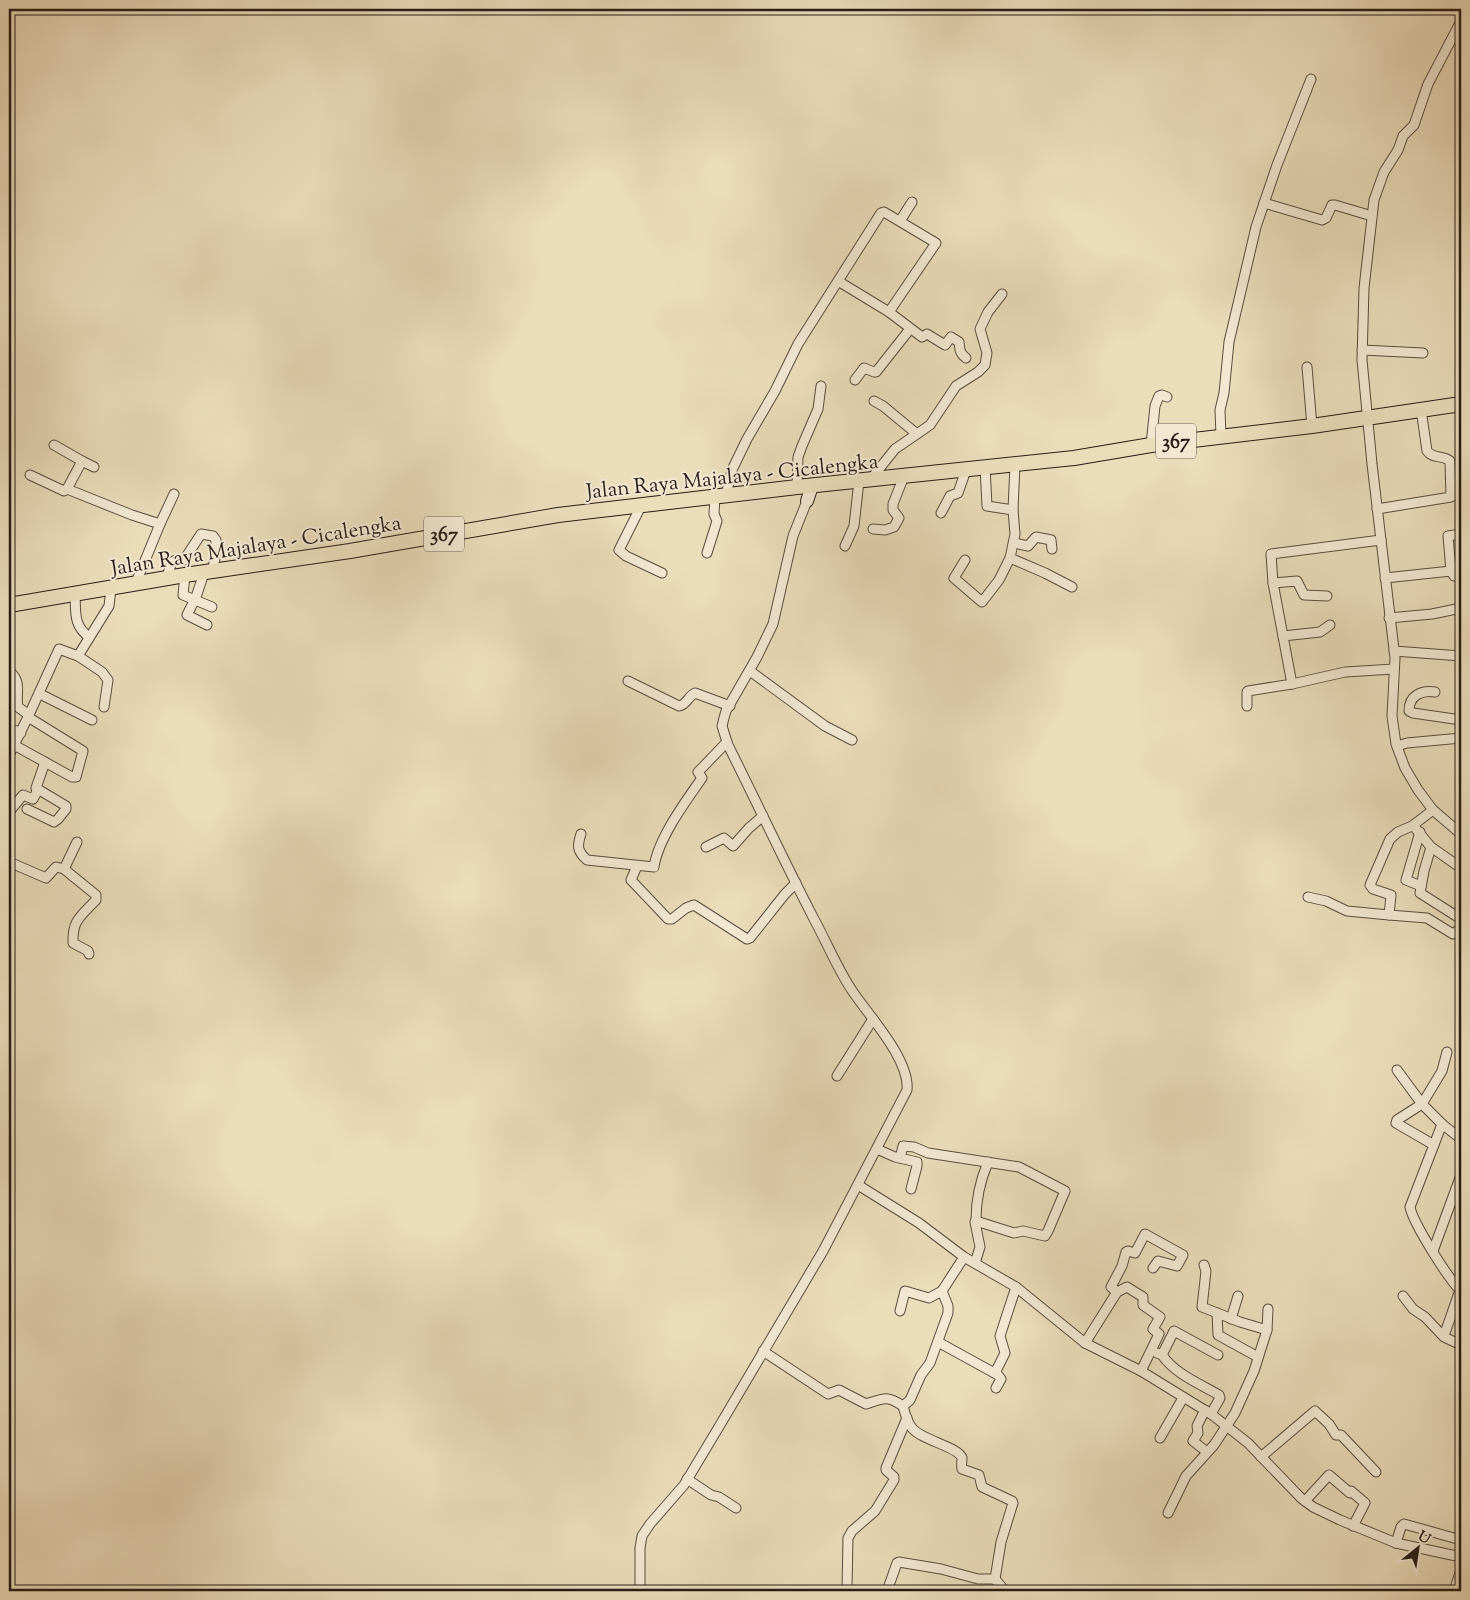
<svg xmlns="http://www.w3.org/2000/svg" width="1470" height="1600" font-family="'Sorts Mill Goudy',serif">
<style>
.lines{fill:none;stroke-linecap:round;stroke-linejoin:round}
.street-casing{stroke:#594c40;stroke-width:11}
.secondary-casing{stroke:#281c18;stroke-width:14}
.primary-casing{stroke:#281c18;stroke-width:16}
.street{stroke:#f2e8d2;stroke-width:9}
.secondary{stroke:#f2e8d2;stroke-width:12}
.primary{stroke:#ebdcba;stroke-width:14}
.labels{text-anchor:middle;stroke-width:4;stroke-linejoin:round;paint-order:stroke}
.shield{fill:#f2e8d2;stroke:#655950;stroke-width:1}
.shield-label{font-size:20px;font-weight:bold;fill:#281c18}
.street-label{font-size:21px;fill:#281c18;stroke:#f2e8d2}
</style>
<rect width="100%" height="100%" fill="#ebdcba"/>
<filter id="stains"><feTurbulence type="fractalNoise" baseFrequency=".004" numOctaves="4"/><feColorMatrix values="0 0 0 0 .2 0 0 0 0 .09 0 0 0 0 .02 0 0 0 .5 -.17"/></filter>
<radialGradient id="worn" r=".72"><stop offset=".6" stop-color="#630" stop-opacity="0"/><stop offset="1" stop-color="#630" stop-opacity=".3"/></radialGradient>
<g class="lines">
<defs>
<g id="street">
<path d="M1461,21L1428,84L1414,125L1403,136L1398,150L1384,172L1374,200L1364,288L1362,360L1372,464L1395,658L1392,716L1396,744L1405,768L1418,790L1433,810L1461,834"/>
<path d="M1264,203L1322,220L1326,218L1332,205H1335L1372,216"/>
<path d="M900,221L912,202"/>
<path d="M838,281L889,312L922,337L927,334L945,345L951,337L959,342C960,349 959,353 966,358"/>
<path d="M1362,350L1423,353"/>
<path d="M1307,367L1312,426"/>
<path d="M855,380L864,368L874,372H876L910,329"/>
<path d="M874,401L883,406L917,434"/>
<path d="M1221,435L1220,410L1224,393L1229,342L1256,227L1277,165L1311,79"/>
<path d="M54,445L82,461L67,489L132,515L160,524L135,585"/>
<path d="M1151,445L1155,406L1159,396L1162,395L1167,397"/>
<path d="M82,461L94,467"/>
<path d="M1015,464L1013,510L1015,534L1010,558L1045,573L1072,587"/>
<path d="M985,467L987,506L1013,510"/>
<path d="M30,475L64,491L67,489"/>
<path d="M871,479L895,449L930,425L956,386L978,372L985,365L987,353L980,329L988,312L1002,294"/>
<path d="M797,487L798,457L802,446L818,409L821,386"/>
<path d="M726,495L732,470L747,439L775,391L798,344L881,213L884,212L936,243L889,312"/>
<path d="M641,506L619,550L626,556L662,573"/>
<path d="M1377,509L1451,497L1450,461C1443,455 1433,459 1427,451L1421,409"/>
<path d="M941,513L950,496L958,493L966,470"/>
<path d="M160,524L174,494"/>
<path d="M873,529L885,530L894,527L899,518L893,510V504L904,476"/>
<path d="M1014,543L1028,546L1036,537L1051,540L1052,549"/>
<path d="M845,546L854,526L859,481"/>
<path d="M707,553L717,521L714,514L715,496"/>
<path d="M965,560L954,578L982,602L999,580L1010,558"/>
<path d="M1451,571L1448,536L1461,534"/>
<path d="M204,573L196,597L187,615L207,625"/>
<path d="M185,575L183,595L212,607"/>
<path d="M1385,578L1451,571L1454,576H1461"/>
<path d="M166,579L172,562L176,560H184L201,534L213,536L216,540V554L212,572"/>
<path d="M75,594C76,612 73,625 89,637"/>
<path d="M1327,596L1304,595L1297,581L1273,583L1271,554L1381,540"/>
<path d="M1389,618L1432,614L1461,608"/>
<path d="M1283,636L1320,632L1330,625"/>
<path d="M1394,651L1461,656"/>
<path d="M9,671C23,682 15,693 18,707L29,715"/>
<path d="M750,671L825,726L852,740"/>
<path d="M628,681L679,706C687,705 688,696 695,693L730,706"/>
<path d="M1292,684L1345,672L1394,669"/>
<path d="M1435,692C1422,690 1409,695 1409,711L1413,713L1461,720"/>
<path d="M40,694L92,720"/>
<path d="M1247,706V692L1248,691L1292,684L1273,583"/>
<path d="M104,707L108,680L102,672L78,656L109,606L111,589"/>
<path d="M9,728L21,733"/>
<path d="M14,745L28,717"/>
<path d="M1397,746L1407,743L1461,738"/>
<path d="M9,755L14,745L72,777H76L83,751L28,717L59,649L78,656"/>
<path d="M27,809L54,822L58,819L66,809V806L36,788L45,762"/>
<path d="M9,812L23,795L33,799L38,790"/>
<path d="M1416,829L1431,847L1461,868"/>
<path d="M1420,832L1406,880L1421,886"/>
<path d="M581,834C577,846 577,851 587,860L654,867C658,839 685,802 702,778L698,772L727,742"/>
<path d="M706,847L724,838L733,846L749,828L763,816"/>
<path d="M1431,847L1424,871L1420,893L1461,919"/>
<path d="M9,862L46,878L56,867L64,869L96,895V900C81,916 72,920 73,943L88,951L89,954"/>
<path d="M637,866L631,880L668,919H672L686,908L694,905L747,939L750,938L785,894L796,883"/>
<path d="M64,869L77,842"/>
<path d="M1308,897L1326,901L1347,911L1389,915L1391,895L1373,889L1370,885L1390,839L1398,832L1412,826L1433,810"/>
<path d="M1389,915L1427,918L1453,934L1461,928"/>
<path d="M1397,1070L1422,1104L1397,1120L1396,1123L1434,1145"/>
<path d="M837,1076L873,1019"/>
<path d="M1442,1124L1422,1104L1442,1071L1447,1052"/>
<path d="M1461,1139L1442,1124L1410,1207C1413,1223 1449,1280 1461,1291"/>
<path d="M877,1149L895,1157L917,1162V1166L911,1189"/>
<path d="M900,1158L903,1146L914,1147L928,1153L1019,1167L1065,1191L1048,1231L1045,1236L1023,1231L1014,1233L976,1221L975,1222L980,1247L975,1263"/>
<path d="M858,1185L919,1223L964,1257L1016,1287L1085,1343L1141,1371L1211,1414L1248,1443L1301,1498L1313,1507L1340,1520L1396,1543L1461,1557"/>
<path d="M976,1220C976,1200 980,1181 988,1162"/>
<path d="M1433,1251L1461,1175"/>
<path d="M1204,1265L1206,1271L1202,1307L1240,1322L1267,1330"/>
<path d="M1117,1292L1127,1287L1143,1297V1305L1160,1317L1153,1329L1159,1334L1141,1371"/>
<path d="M1403,1296L1413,1309L1425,1317L1444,1337L1461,1345"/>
<path d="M900,1311L905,1291L929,1298L942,1291"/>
<path d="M1217,1313L1218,1335L1258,1357"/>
<path d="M1231,1319L1238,1296"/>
<path d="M1445,1333L1461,1287"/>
<path d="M938,1342L998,1375L1001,1379L996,1388"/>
<path d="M1085,1343L1117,1292L1111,1287L1122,1266L1126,1252L1128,1251L1135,1253L1145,1234L1183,1255L1177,1266L1158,1261L1153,1268"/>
<path d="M763,1351L828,1394L839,1390L866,1404C884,1398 887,1395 903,1406L910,1400L921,1375L930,1363L948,1313V1306L942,1291L964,1257"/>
<path d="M1157,1353L1162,1355L1174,1331L1218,1355"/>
<path d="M1162,1355C1175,1374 1200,1384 1219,1395L1220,1398L1211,1414"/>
<path d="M995,1373L1005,1353L1000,1336L1016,1287"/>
<path d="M1205,1410L1197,1426L1198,1433L1193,1441L1207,1452"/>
<path d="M1160,1438L1183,1398"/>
<path d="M1261,1457L1315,1411L1329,1424L1336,1435H1341L1376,1472"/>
<path d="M687,1479L711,1495L719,1497L736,1508"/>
<path d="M1305,1501L1329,1475L1350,1493L1351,1491L1365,1503L1353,1526"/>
<path d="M1168,1513L1186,1476L1214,1445L1235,1413L1254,1371L1267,1330L1268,1309"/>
<path d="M1396,1543L1401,1527L1404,1524L1461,1540"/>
<path d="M995,1579L1005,1591"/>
<path d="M640,1591V1548L642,1536L650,1524L684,1485L720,1425L823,1251L907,1090C910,1060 870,1017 853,992C838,970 827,943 814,919C784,861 757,803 728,745L722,726L724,718L726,711L757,657L773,624L793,536L807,501"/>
<path d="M850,1591L847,1589L848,1538L852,1531L875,1511L894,1480V1477L886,1470V1468L907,1418"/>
<path d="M887,1591L897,1563L899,1562L941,1569L978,1579H995L1001,1542L1013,1503L1012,1501L982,1487L979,1475L962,1469C961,1466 962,1461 962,1458C959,1447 921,1440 912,1428C907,1422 905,1414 903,1406"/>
<path d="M1454,1591L1461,1570"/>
</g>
<path id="secondary" d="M807,501L812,486"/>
<path id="primary" d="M9,605L185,575L350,551L558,515L797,487L1074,458L1151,445L1312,426L1461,404"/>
</defs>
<use href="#street" class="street-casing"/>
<use href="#secondary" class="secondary-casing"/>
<use href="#primary" class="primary-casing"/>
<use href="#street" class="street"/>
<use href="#secondary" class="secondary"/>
<use href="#primary" class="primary"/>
</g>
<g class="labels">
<g class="shield">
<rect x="1156" y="423.5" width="40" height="35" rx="4"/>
<rect x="424" y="516.5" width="40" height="35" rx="4"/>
</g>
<g class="shield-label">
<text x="1176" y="448">367</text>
<text x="444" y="541">367</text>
</g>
<g class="street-label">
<text transform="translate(732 476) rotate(-6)" y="7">Jalan Raya Majalaya - Cicalengka</text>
<text transform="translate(256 545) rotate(-9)" y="7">Jalan Raya Majalaya - Cicalengka</text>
</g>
</g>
<rect width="1470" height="1600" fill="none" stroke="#ebdcba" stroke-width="30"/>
<rect x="10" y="10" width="1450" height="1580" fill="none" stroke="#281c18" stroke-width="2.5"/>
<rect x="15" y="15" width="1440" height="1570" fill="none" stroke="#281c18"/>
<g transform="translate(1418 1548) rotate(30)" stroke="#f2e8d2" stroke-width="4" paint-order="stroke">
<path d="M0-4L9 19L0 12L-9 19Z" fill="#281c18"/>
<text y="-8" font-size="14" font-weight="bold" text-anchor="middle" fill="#281c18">U</text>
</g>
<rect width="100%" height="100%" filter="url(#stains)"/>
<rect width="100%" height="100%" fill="url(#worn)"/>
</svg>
